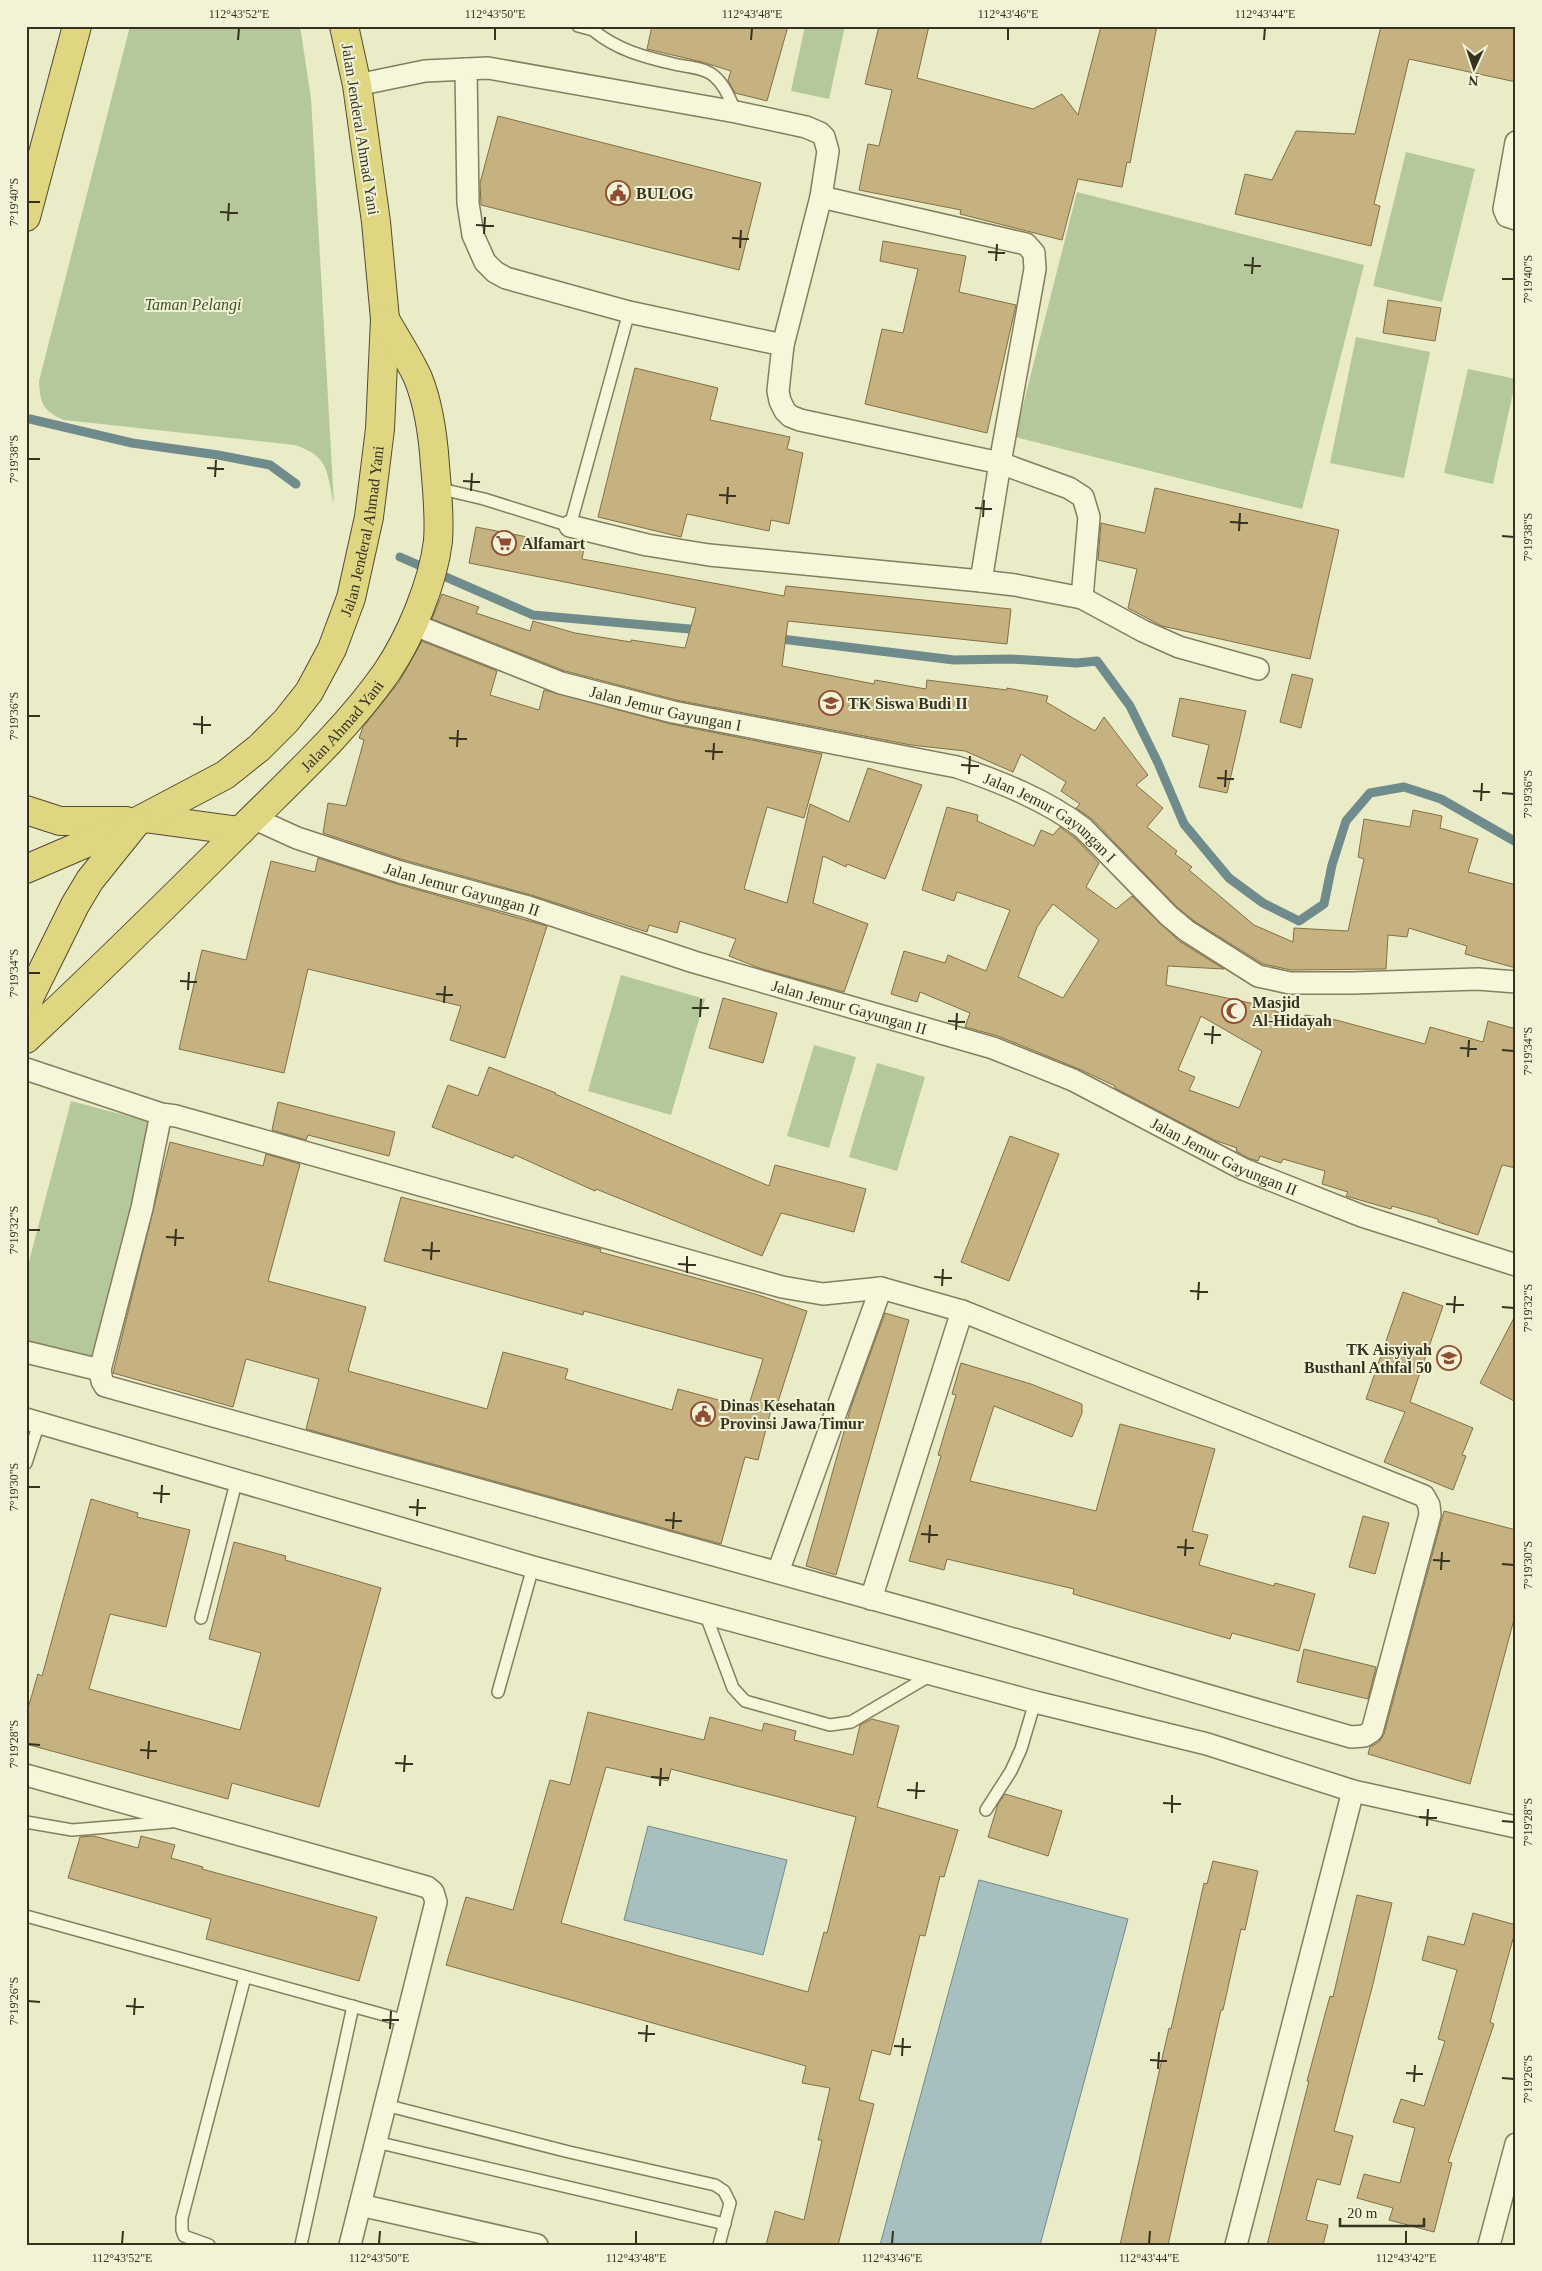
<svg xmlns="http://www.w3.org/2000/svg" width="1542" height="2271" font-family="Georgia,serif">
<style>
.green{fill:#b5c89c}
.water{fill:#a8bfbf;stroke:#6f8b8c}
.lines{fill:none;stroke-linecap:round;stroke-linejoin:round}
.stream{stroke:#6f8b8c;stroke-width:9}
.building{fill:#c5b280;stroke:#827046;fill-rule:evenodd}
.service-casing{stroke:#857e5e;stroke-width:14}
.minor-casing{stroke:#857e5e;stroke-width:24}
.trunk-casing{stroke:#534b31;stroke-width:30}
.service{stroke:#f6f6da;stroke-width:11}
.minor{stroke:#f6f6da;stroke-width:21}
.trunk{stroke:#ded680;stroke-width:28}
.ticks{fill:none;stroke:#363220;stroke-width:2}
.labels{text-anchor:middle;stroke-width:4;stroke-linejoin:round;paint-order:stroke}
.street-label{font-size:16px;fill:#363220;stroke:#f2f3d6}
.poi-label{font-size:16px;font-weight:bold;fill:#363220;stroke:#f2f3d6;text-anchor:start}
.park-label{font-size:16px;font-style:italic;fill:#3a5129;stroke:#f2f3d6}
.neatline{fill:none;stroke:#363220;stroke-width:2}
.ticks-label{font-size:12px;text-anchor:middle;fill:#363220}
</style>
<rect width="100%" height="100%" fill="#eaebc7"/>
<g class="green">
<path d="M130,26H300L311,98L334,504C326,471 330,457 295,445L64,420C43,411 40,403 39,381Z"/>
<path d="M805,26H845L829,99L791,91Z"/>
<path d="M1406,152L1475,169L1442,302L1373,286Z"/>
<path d="M1077,192L1364,265L1302,509L1015,437Z"/>
<path d="M1356,337L1430,352L1404,478L1330,463Z"/>
<path d="M1468,369L1516,379L1493,484L1444,473Z"/>
<path d="M621,975L705,999L671,1115L588,1091Z"/>
<path d="M814,1045L856,1057L829,1148L787,1136Z"/>
<path d="M877,1063L925,1077L897,1171L849,1157Z"/>
<path d="M71,1101L158,1124L97,1360L26,1342V1273Z"/>
</g>
<g class="water">
<path d="M648,1826L787,1860L763,1955L624,1920Z"/>
<path d="M979,1880L1128,1919L1040,2245H880Z"/>
</g>
<g class="lines">
<g class="stream">
<path d="M30,419L132,443L218,455L270,465L296,484"/>
<path d="M400,557L533,615L701,630"/>
<path d="M773,638L954,660L1011,659L1077,663L1097,661L1130,706L1158,763L1184,824L1229,878L1263,903L1299,921L1324,904L1332,865L1346,821L1370,793L1404,787L1441,799L1516,842"/>
</g>
</g>
<g class="building">
<path d="M652,26H788L767,101L735,93L728,80L731,71L702,62L647,49Z"/>
<path d="M879,26H929L917,78L1033,109L1062,94L1078,115L1101,26H1157L1130,163L1127,162L1122,187L1078,179L1062,240L960,214L961,210L859,190L868,144L879,146L892,90L865,84Z"/>
<path d="M1381,26H1516V82L1409,59L1374,204L1380,206L1371,246L1235,214L1245,174L1272,180L1296,131L1355,134Z"/>
<path d="M498,116L761,183L739,270L481,205L480,183Z"/>
<path d="M883,241L966,256L959,292L1016,305L987,433L865,404L882,329L903,333L918,269L880,261Z"/>
<path d="M1388,300L1441,308L1435,341L1383,333Z"/>
<path d="M635,368L718,388L710,420L790,437L787,449L803,453L789,524L771,520L769,531L687,514L681,537L598,517Z"/>
<path d="M1155,488L1339,530L1310,659L1162,626L1128,608L1137,569L1098,560L1101,523L1145,533Z"/>
<path d="M476,527L584,548L582,559L784,596L786,586L1011,609L1007,644L788,621L782,666L874,684L875,680L926,689L927,680L1007,690V688L1048,696L1046,702L1095,731L1104,717L1148,775L1136,785L1163,808L1147,827L1177,851L1175,854L1192,867L1189,870L1254,925L1293,942L1294,928L1348,931L1364,859L1358,857L1364,819L1410,827L1413,810L1442,816L1440,828L1478,839L1468,872L1516,885V968L1465,954L1467,946L1409,928L1407,937L1388,935L1386,969L1291,970L1263,964L1194,921L1177,907L1092,819L1076,808L1080,804L1061,791L1066,782L1021,754L1013,772L965,751L911,745L676,700L565,671L432,619L442,594L479,607L476,613L530,631L533,621L575,633L631,642V640L685,648L696,608L469,563Z"/>
<path d="M422,641L497,671L490,695L539,710L544,690L671,724L822,754L804,818L767,807L744,889L787,903L810,804L849,822L868,768L922,785L885,879L847,864L846,867L823,856L813,903L868,924L844,992L759,968L729,956L736,939L680,921L677,933L649,925L647,932L531,895L404,860L323,833L328,803L346,806L364,740L359,738L363,727L399,682Z"/>
<path d="M1292,674L1313,679L1301,728L1280,722Z"/>
<path d="M1180,698L1246,711L1227,793L1199,787L1209,745L1172,736Z"/>
<path d="M947,807L978,815L977,821L1034,846L1041,830L1053,835L1060,827L1075,838L1099,863L1086,887L1116,909L1132,896L1179,941L1224,969L1168,966L1166,985L1269,1007L1303,1027L1305,1015L1336,1020L1425,1044L1430,1027L1483,1042L1488,1021L1516,1029V1168L1502,1165L1478,1235L1438,1222V1219L1392,1206L1391,1209L1346,1196L1348,1192L1322,1184L1325,1171L1283,1159L1281,1163L1260,1156L1258,1161L1248,1158L1236,1151L1237,1148L1214,1140L1115,1088V1086L1079,1069L998,1036L965,1027L970,1013L920,992L917,1002L891,994L904,951L945,963L948,955L986,971L1010,910L957,892L954,901L922,890ZM1053,904L1099,940L1063,998L1018,977L1037,927ZM1201,1016L1262,1051L1239,1108L1189,1090L1195,1077L1178,1070Z"/>
<path d="M318,858L397,884L547,926L505,1058L450,1040L461,1006L308,969L284,1073L179,1049L202,950L246,960L271,861L315,872Z"/>
<path d="M723,998L777,1013L763,1063L709,1048Z"/>
<path d="M489,1067L556,1093L555,1094L769,1186L775,1165L866,1189L854,1232L781,1213L762,1256L596,1189L595,1191L515,1155L513,1158L432,1127L448,1085L478,1096Z"/>
<path d="M278,1102L395,1132L389,1156L308,1135L306,1140L272,1130Z"/>
<path d="M1010,1136L1059,1154L1009,1281L961,1262Z"/>
<path d="M170,1142L263,1166L266,1154L300,1164L268,1281L366,1307L348,1371L487,1409L503,1352L568,1369L565,1379L672,1410L678,1389L748,1408L763,1359L584,1311L583,1315L384,1261L401,1197L601,1249L600,1252L755,1294L807,1311L776,1408L772,1406L758,1460L745,1457L721,1544L306,1429L319,1379L246,1359L233,1407L113,1373Z"/>
<path d="M1403,1292L1443,1306L1410,1402L1473,1428L1462,1455L1466,1456L1453,1490L1384,1462L1405,1412L1366,1399Z"/>
<path d="M885,1313L909,1320L836,1575L806,1566L851,1407Z"/>
<path d="M1516,1314V1402L1480,1383Z"/>
<path d="M961,1363L1031,1384L1082,1404V1413L1072,1437L994,1406L970,1481L1096,1511L1120,1424L1215,1449L1192,1531L1208,1535L1199,1565L1274,1586L1275,1583L1315,1594L1299,1651L1232,1633L1230,1639L1073,1594L1074,1589L947,1559L944,1570L909,1561L941,1456L938,1455L956,1395L952,1394Z"/>
<path d="M91,1499L138,1513L137,1517L190,1530L166,1627L110,1614L89,1689L240,1730L261,1653L209,1639L234,1542L286,1556L285,1560L381,1588L319,1807L232,1783L228,1799L26,1744V1715L38,1674L42,1676Z"/>
<path d="M1444,1511L1516,1530V1612L1470,1784L1368,1754L1370,1747L1379,1742L1384,1734Z"/>
<path d="M1363,1516L1389,1523L1375,1574L1349,1567Z"/>
<path d="M1304,1649L1376,1667L1368,1699L1297,1682Z"/>
<path d="M588,1712L704,1740L710,1717L762,1731L764,1723L796,1731L794,1740L853,1755L860,1725L872,1719L899,1726L877,1807L958,1830L944,1877L940,1876L925,1936L920,1935L890,2055L872,2050L859,2100L874,2104L838,2245H766L775,2211L804,2220L822,2140H818L830,2088L802,2083L806,2066L446,1965L466,1897L513,1910L550,1780L570,1785ZM606,1767L668,1781L671,1769L856,1817L827,1933L824,1932L808,1992L561,1923Z"/>
<path d="M1005,1794L1062,1811L1048,1856L988,1837L998,1804Z"/>
<path d="M94,1836L138,1848L141,1836L175,1845L171,1858L203,1867L202,1869L377,1917L359,1981L206,1939L211,1919L68,1878L80,1837Z"/>
<path d="M1213,1861L1258,1871L1245,1930L1241,1929L1223,2010H1221L1168,2245H1120L1169,2028L1171,2029L1204,1883L1207,1884Z"/>
<path d="M1357,1895L1392,1903L1372,1988L1334,2131L1353,2136L1340,2185L1317,2179L1306,2220L1328,2225L1323,2245H1267L1309,2081H1307L1330,1996L1333,1997Z"/>
<path d="M1473,1913L1516,1925V1928L1490,2022L1494,2024L1448,2162L1452,2163L1434,2232L1389,2220L1393,2208L1357,2198L1364,2174L1400,2183L1415,2128L1393,2122L1401,2099L1424,2106L1445,2041L1438,2039L1457,1970L1422,1960L1428,1936L1464,1945Z"/>
</g>
<g class="lines">
<defs>
<g id="service">
<path d="M578,26L593,30L594,26"/>
<path d="M593,30C617,50 644,57 674,64C686,67 704,67 714,76C725,85 730,100 736,112"/>
<path d="M437,488L484,499L570,526L629,312"/>
<path d="M26,1463L39,1423"/>
<path d="M705,1613L733,1688L745,1701L830,1725L851,1722L931,1675"/>
<path d="M201,1618L237,1479"/>
<path d="M498,1692L533,1567"/>
<path d="M986,1810L1011,1771L1021,1749L1035,1702"/>
<path d="M26,1822L72,1830L171,1822"/>
<path d="M26,1916L406,2021"/>
<path d="M385,2105L569,2152L715,2185L724,2191L730,2203L719,2245"/>
<path d="M376,2142L725,2224"/>
<path d="M209,2245L184,2236L182,2230V2218L245,1977"/>
<path d="M301,2245L353,2006"/>
</g>
<g id="minor">
<path d="M466,69L468,203L473,235L485,262L495,272L506,278L629,312L783,345"/>
<path d="M357,85L425,71L488,68L736,112L806,127L820,133L824,137L828,151L821,197L783,345L778,391L780,401L785,411L790,416L800,420L1000,463L981,581L709,555L647,545L570,526"/>
<path d="M1516,142L1504,209L1507,216L1516,219"/>
<path d="M821,197L1026,244L1034,253L1035,269L1000,463L1069,488L1083,497L1089,517L1082,598"/>
<path d="M981,581L1015,585L1082,598L1143,631L1179,647L1258,669"/>
<path id="s1" d="M412,624L561,683L673,712L957,767C1001,782 1046,800 1083,828L1169,916L1187,931L1258,976L1290,983H1353L1478,979L1516,982"/>
<path id="s2" d="M253,818L297,838L400,872L528,907L694,962L993,1048L1073,1080L1243,1169L1362,1216L1516,1265"/>
<path d="M26,1069L161,1114L176,1116L782,1287L823,1294L881,1288L962,1311L1424,1496L1429,1505L1430,1515L1372,1731L1364,1736L1351,1737L934,1616L105,1386L102,1381L100,1370L142,1208L161,1114"/>
<path d="M26,1352L100,1370"/>
<path d="M26,1419L533,1567L1035,1702L1207,1744L1353,1791L1516,1827"/>
<path d="M778,1572L881,1288"/>
<path d="M871,1599L962,1311"/>
<path d="M26,1775L427,1887L433,1892L436,1902L350,2245"/>
<path d="M360,2205L537,2245"/>
<path d="M1236,2245L1353,1791"/>
<path d="M1489,2245L1516,2144"/>
</g>
<g id="trunk">
<path d="M26,217L77,26"/>
<path d="M26,810L60,821H126"/>
<path d="M144,818L240,831"/>
<path id="s3" d="M26,869L138,821L225,775L259,748L286,721L309,692L332,649L351,598L369,517L380,429L385,319L376,222L357,85L344,26"/>
<path d="M26,1010L30,996L75,905L90,880L135,824"/>
<path id="s4" d="M26,1039C100,970 172,899 244,827C293,778 346,730 386,673C410,638 433,583 438,541C440,516 437,490 435,465C433,436 429,405 418,378C409,358 396,339 385,319"/>
</g>
</defs>
<use href="#service" class="service-casing"/>
<use href="#minor" class="minor-casing"/>
<use href="#trunk" class="trunk-casing"/>
<use href="#service" class="service"/>
<use href="#minor" class="minor"/>
<use href="#trunk" class="trunk"/>
</g>
<path class="ticks" d="M238,40L239,28M495,40V28M751,40L752,28M1008,40V28M1264,40L1265,28M28,202H40M220,212L238,213M228,221L229,203M476,225L494,226M484,234L485,217M732,238L749,239M740,248L741,230M988,252L1005,253M996,261L997,244M1244,265L1261,266M1252,274L1253,257M1502,279H1514M28,459H40M207,468L224,469M215,477L216,460M463,481L480,482M471,491L472,473M719,495L736,496M727,504L728,487M975,508L992,509M983,517L984,500M1230,522L1248,523M1239,531L1240,513M1502,536L1514,537M28,716H40M193,724L211,725M202,734V716M449,738L467,739M457,747L458,730M705,751L723,752M713,760L714,743M961,765L979,766M969,774L970,756M1217,778L1234,779M1225,787L1226,770M1473,791L1490,792M1502,793L1514,794M1481,801L1482,783M28,973H40M180,981L197,982M188,990L189,972M436,994L453,995M444,1003L445,986M692,1008H709M700,1017L701,999M948,1021L965,1022M956,1030L957,1013M1204,1034L1221,1035M1212,1044L1213,1026M1460,1048L1477,1049M1502,1050L1514,1051M1468,1057L1469,1040M28,1230H40M166,1237L184,1238M175,1246L176,1229M422,1250L440,1251M431,1260L432,1242M678,1264L696,1265M687,1273V1256M934,1277L952,1278M942,1286L943,1269M1190,1291L1208,1292M1198,1300L1199,1282M1446,1304L1464,1305M1502,1307L1514,1308M1454,1313L1455,1296M28,1487H40M153,1493L170,1494M161,1503L162,1485M409,1507L426,1508M417,1516L418,1499M665,1520L682,1521M673,1529L674,1512M921,1534L938,1535M929,1543L930,1525M1177,1547L1194,1548M1185,1556L1186,1539M1433,1560L1450,1561M1502,1564L1514,1565M1441,1570L1442,1552M28,1744L40,1745M140,1750L157,1751M148,1759L149,1741M395,1763L413,1764M404,1772L405,1755M651,1777L669,1778M660,1786L661,1768M907,1790L925,1791M916,1799L917,1782M1163,1803L1181,1804M1172,1813V1795M1419,1817L1437,1818M1502,1821L1514,1822M1427,1826L1428,1809M28,2001L40,2002M126,2006L144,2007M134,2015L135,1998M382,2020H399M390,2029L391,2011M638,2033L655,2034M646,2042L647,2025M894,2046L911,2047M902,2056L903,2038M1150,2060L1167,2061M1158,2069L1159,2052M1406,2073L1423,2074M1502,2078L1514,2079M1414,2082L1415,2065M122,2244L123,2231M379,2244L380,2231M636,2244V2231M892,2244L893,2231M1149,2244L1150,2231M1406,2244V2231"/>
<defs>
<symbol id="civic-ring" viewBox="-11 -11 22 22"><circle r="9.5" fill="#f2f3d6" stroke="#8f4e33" stroke-width="1.5"/><path d="M-.6-6.5H3V-4.5H.6V-3L4-1V1h2V6H-6V1h2V-1L-.6-3ZM-1.2 2.5V6h2.4V2.5Z" fill="#8f4e33"/></symbol>
<symbol id="supermarket-ring" viewBox="-11 -11 22 22"><circle r="9.5" fill="#f2f3d6" stroke="#8f4e33" stroke-width="1.5"/><path d="M-6-5.5h2.5l.6 2H6L4.5 2H-2.5L-4.4-4H-6ZM-1.5 3.2a1.3 1.3 0 1 0 .1 0ZM3 3.2a1.3 1.3 0 1 0 .1 0Z" fill="#8f4e33"/></symbol>
<symbol id="school-ring" viewBox="-11 -11 22 22"><circle r="9.5" fill="#f2f3d6" stroke="#8f4e33" stroke-width="1.5"/><path d="M0-5L7-2L0 1L-7-2ZM-4 1L0 2.5L4 1V4Q0 6-4 4Z" fill="#8f4e33"/></symbol>
<symbol id="mosque-ring" viewBox="-11 -11 22 22"><circle r="9.5" fill="#f2f3d6" stroke="#8f4e33" stroke-width="1.5"/><path d="M3.5-4.9A6 6 0 1 0 3.5 4.9A5 5 0 1 1 3.5-4.9Z" fill="#8f4e33"/></symbol>
</defs>
<g fill-rule="evenodd">
<use href="#civic-ring" x="604" y="179" width="28" height="28"/>
<use href="#supermarket-ring" x="490" y="529" width="28" height="28"/>
<use href="#school-ring" x="817" y="689" width="28" height="28"/>
<use href="#mosque-ring" x="1220" y="997" width="28" height="28"/>
<use href="#school-ring" x="1435" y="1344" width="28" height="28"/>
<use href="#civic-ring" x="689" y="1400" width="28" height="28"/>
</g>
<g class="labels">
<g class="street-label">
<text transform="translate(361 129) rotate(81)" y="6">Jalan Jenderal Ahmad Yani</text>
<text dy="6" stroke="none"><textPath href="#s3" startOffset="510">Jalan Jenderal Ahmad Yani</textPath></text>
<text dy="6" stroke="none"><textPath href="#s1" startOffset="268">Jalan Jemur Gayungan I</textPath></text>
<text dy="6" stroke="none"><textPath href="#s4" startOffset="445">Jalan Ahmad Yani</textPath></text>
<text dy="6" stroke="none"><textPath href="#s1" startOffset="672">Jalan Jemur Gayungan I</textPath></text>
<text dy="6" stroke="none"><textPath href="#s2" startOffset="221">Jalan Jemur Gayungan II</textPath></text>
<text dy="6" stroke="none"><textPath href="#s2" startOffset="626">Jalan Jemur Gayungan II</textPath></text>
<text dy="6" stroke="none"><textPath href="#s2" startOffset="1031">Jalan Jemur Gayungan II</textPath></text>
</g>
<g class="poi-label">
<text x="636" y="199">BULOG</text>
<text x="522" y="549">Alfamart</text>
<text x="848" y="709">TK Siswa Budi II</text>
<text x="1252" y="1008">Masjid<tspan x="1252" dy="18">Al-Hidayah</tspan></text>
<text x="1432" y="1355" text-anchor="end">TK Aisyiyah<tspan x="1432" dy="18">Busthanl Athfal 50</tspan></text>
<text x="720" y="1411">Dinas Kesehatan<tspan x="720" dy="18">Provinsi Jawa Timur</tspan></text>
</g>
<g class="park-label">
<text x="193" y="310">Taman Pelangi</text>
</g>
</g>
<rect width="1542" height="2271" fill="none" stroke="#f2f3d6" stroke-width="55"/>
<g transform="translate(1474 68) rotate(183)" stroke="#f2f3d6" stroke-width="4" paint-order="stroke">
<path d="M0-4L9 19L0 12L-9 19Z" fill="#363220"/>
<text y="-8" font-size="14" font-weight="bold" text-anchor="middle" fill="#363220">N</text>
</g>
<path d="M1340 2218v8h84v-8" fill="none" stroke="#363220" stroke-width="2.5"/>
<text x="1347" y="2218" font-size="15" fill="#363220" stroke="#f2f3d6" stroke-width="4" paint-order="stroke">20 m</text>
<rect x="28" y="28" width="1486" height="2216" class="neatline"/>
<g class="ticks-label">
<text x="239" y="18">112°43'52"E</text>
<text x="495" y="18">112°43'50"E</text>
<text x="752" y="18">112°43'48"E</text>
<text x="1008" y="18">112°43'46"E</text>
<text x="1265" y="18">112°43'44"E</text>
<text transform="translate(14 202) rotate(-90)" y="4">7°19'40"S</text>
<text transform="translate(1528 279) rotate(-90)" y="4">7°19'40"S</text>
<text transform="translate(14 459) rotate(-90)" y="4">7°19'38"S</text>
<text transform="translate(1528 537) rotate(-90)" y="4">7°19'38"S</text>
<text transform="translate(14 716) rotate(-90)" y="4">7°19'36"S</text>
<text transform="translate(1528 794) rotate(-90)" y="4">7°19'36"S</text>
<text transform="translate(14 973) rotate(-90)" y="4">7°19'34"S</text>
<text transform="translate(1528 1051) rotate(-90)" y="4">7°19'34"S</text>
<text transform="translate(14 1230) rotate(-90)" y="4">7°19'32"S</text>
<text transform="translate(1528 1308) rotate(-90)" y="4">7°19'32"S</text>
<text transform="translate(14 1487) rotate(-90)" y="4">7°19'30"S</text>
<text transform="translate(1528 1565) rotate(-90)" y="4">7°19'30"S</text>
<text transform="translate(14 1744) rotate(-90)" y="4">7°19'28"S</text>
<text transform="translate(1528 1822) rotate(-90)" y="4">7°19'28"S</text>
<text transform="translate(14 2001) rotate(-90)" y="4">7°19'26"S</text>
<text transform="translate(1528 2079) rotate(-90)" y="4">7°19'26"S</text>
<text x="122" y="2262">112°43'52"E</text>
<text x="379" y="2262">112°43'50"E</text>
<text x="636" y="2262">112°43'48"E</text>
<text x="892" y="2262">112°43'46"E</text>
<text x="1149" y="2262">112°43'44"E</text>
<text x="1406" y="2262">112°43'42"E</text>
</g>
</svg>
